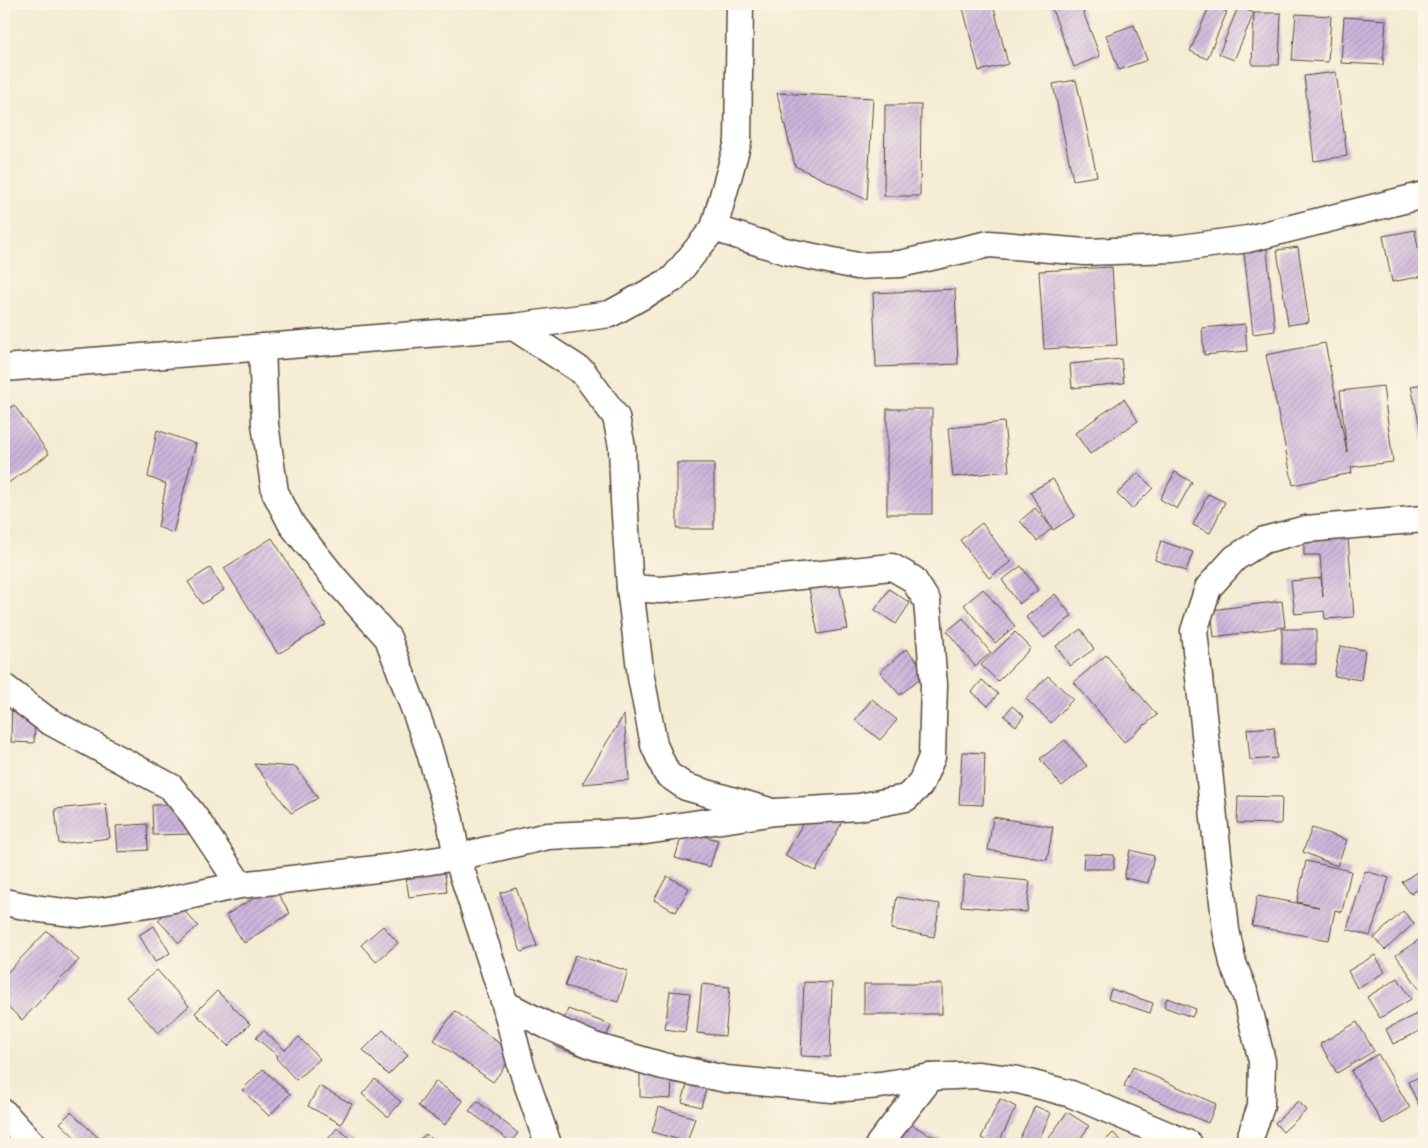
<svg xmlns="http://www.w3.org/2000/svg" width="1428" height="1148" font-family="'Balsamiq Sans',sans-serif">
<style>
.building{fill:url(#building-hatch)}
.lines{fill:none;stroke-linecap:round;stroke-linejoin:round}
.minor-casing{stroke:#574739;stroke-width:29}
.minor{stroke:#fff;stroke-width:26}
</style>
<defs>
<pattern id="building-hatch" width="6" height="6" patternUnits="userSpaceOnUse" patternTransform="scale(1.25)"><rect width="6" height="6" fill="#cdb5dd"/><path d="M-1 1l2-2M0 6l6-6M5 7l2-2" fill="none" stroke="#a893b3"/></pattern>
</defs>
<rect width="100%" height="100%" fill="#fcf5e5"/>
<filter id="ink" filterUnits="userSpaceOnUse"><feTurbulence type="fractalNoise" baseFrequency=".02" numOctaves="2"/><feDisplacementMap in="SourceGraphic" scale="10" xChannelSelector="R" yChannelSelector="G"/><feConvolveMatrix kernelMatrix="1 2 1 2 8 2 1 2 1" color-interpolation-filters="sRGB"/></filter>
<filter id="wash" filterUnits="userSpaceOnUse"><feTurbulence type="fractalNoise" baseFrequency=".0096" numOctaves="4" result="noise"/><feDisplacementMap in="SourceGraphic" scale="20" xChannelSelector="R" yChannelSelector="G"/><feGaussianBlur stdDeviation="1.12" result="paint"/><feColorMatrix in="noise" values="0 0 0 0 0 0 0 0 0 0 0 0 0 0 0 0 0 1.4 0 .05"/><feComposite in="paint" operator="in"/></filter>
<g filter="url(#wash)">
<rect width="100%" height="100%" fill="#f4ebd3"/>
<g id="blocks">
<g class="building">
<path d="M962,4H993L1008,64L979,71Z"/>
<path d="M1050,4H1080L1100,56L1074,67Z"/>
<path d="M1210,5L1227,12L1207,59L1190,51Z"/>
<path d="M1238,7L1254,13H1281L1279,65H1252L1254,13L1234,60L1219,54Z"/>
<path d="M1296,14L1331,16L1328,62L1292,60Z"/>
<path d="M1344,17L1386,20L1383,65L1341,63Z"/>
<path d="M1134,25L1147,60L1119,70L1106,35Z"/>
<path d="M1336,72L1347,156L1314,161L1304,76Z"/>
<path d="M1076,80L1097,176L1073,180L1053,84Z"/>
<path d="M777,93L873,98L867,200L795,166Z"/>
<path d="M885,105H921L920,196H884Z"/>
<path d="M1415,230L1423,276L1392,282L1383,236Z"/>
<path d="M1266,240L1275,331L1253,334L1243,243Z"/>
<path d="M1298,247L1309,322L1288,325L1277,250Z"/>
<path d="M1112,267L1117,345L1044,349L1039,271Z"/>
<path d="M955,289L958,364L876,367L873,293Z"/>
<path d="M1245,324L1247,351L1204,355L1202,328Z"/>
<path d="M1325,343L1347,452L1340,391L1383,386L1393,462L1351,467L1352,473L1293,485L1266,355Z"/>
<path d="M1121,359L1124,383L1072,388L1070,364Z"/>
<path d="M1424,384V440H1423L1411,386Z"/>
<path d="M1124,399L1138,421L1090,454L1075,433Z"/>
<path d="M14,405L49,454L4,486V412Z"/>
<rect x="887" y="409" width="45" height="105"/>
<path d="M1004,422L1009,471L953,477L948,428Z"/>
<path d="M157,430L196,444L173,533L158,527L166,484L148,477Z"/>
<rect x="677" y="463" width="37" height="66"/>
<path d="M1175,472L1192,482L1177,509L1160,499Z"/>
<path d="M1138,473L1153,488L1132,509L1117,494Z"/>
<path d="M1053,479L1075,516L1053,530L1030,492Z"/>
<path d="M1208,494L1225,502L1210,533L1193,525Z"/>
<path d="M1035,508L1052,528L1037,541L1020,521Z"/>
<path d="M982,523L1011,562L989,578L960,540Z"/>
<path d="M1304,524L1348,538L1354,617L1325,619L1324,611L1295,614L1291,581L1321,578L1323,597L1320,555H1304Z"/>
<path d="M272,538L326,625L278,654L224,568Z"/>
<path d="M1161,541L1193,552L1186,571L1155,560Z"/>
<path d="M1021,566L1038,590L1019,604L1002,580Z"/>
<path d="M210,568L224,590L202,604L188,582Z"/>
<path d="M836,569L848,629L818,634L806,574Z"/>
<path d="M889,589L910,603L896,624L875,610Z"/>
<path d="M983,589L1015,626L995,643L964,605Z"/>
<path d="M1055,594L1072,616L1044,638L1026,617Z"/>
<path d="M1282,601L1285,627L1214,637L1211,610Z"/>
<path d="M963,618L991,653L975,666L947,631Z"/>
<path d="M1081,629L1094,649L1070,666L1056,646Z"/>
<rect x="1282" y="629" width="34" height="35"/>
<path d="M1015,632L1031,648L998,681L981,665Z"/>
<path d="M1340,646L1365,650L1361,680L1334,676Z"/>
<path d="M906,649L927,672L900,695L880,672Z"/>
<path d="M1106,655L1157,715L1124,742L1074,682Z"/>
<path d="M1048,676L1073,699L1051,723L1026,699Z"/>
<path d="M982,680L998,694L988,706L972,692Z"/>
<path d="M12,698L36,699L34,743L11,742Z"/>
<path d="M872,699L897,720L880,740L855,720Z"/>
<path d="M1012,706L1024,716L1016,726L1004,716Z"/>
<path d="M624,715L629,780L582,784L607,742Z"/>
<path d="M1274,727L1277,758L1250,760L1247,729Z"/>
<path d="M1065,740L1087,766L1062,786L1040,759Z"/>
<path d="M962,752L985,753L983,805L959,804Z"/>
<path d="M254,764L296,767L318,798L291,813Z"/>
<path d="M818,795L848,811L816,871L785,856Z"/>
<path d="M1238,796L1282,797L1281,824L1237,823Z"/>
<path d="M106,804L110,838L59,844L55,809Z"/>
<path d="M190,804L191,834L153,835L152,805Z"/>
<path d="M993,817L1053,827L1047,860L988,850Z"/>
<path d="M147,824L148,850L118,852L116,826Z"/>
<path d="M1312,828L1347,840L1337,866L1303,852Z"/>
<path d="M683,831L718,840L710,867L675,858Z"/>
<path d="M1130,850L1154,856L1148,883L1124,878Z"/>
<path d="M1084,854L1114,855V869H1083Z"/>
<path d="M443,859L447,892L409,897L404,864Z"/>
<path d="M1306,861L1351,871L1342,912L1335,910L1329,940L1252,926L1257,896L1319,907L1297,902Z"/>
<path d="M1424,867V885L1411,894L1402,882Z"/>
<path d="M1365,871L1389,878L1370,936L1347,929Z"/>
<path d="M964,875L1030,881L1027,912L961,906Z"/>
<path d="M667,876L689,888L676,912L654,900Z"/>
<path d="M273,886L290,913L244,943L226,915Z"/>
<path d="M516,888L537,946L521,952L500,893Z"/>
<path d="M897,897L940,904L934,937L891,929Z"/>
<path d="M177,903L198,926L179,943L158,920Z"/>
<path d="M1403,911L1414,923L1385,950L1374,938Z"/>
<path d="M154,926L170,953L155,962L139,935Z"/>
<path d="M383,926L398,943L376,962L361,945Z"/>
<path d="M47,931L79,960L22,1020L4,1003V976Z"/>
<path d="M1423,937L1424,991L1422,993L1396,955Z"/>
<path d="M575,955L628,971L618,1002L565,986Z"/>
<path d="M1375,955L1385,972L1357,988L1348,971Z"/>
<path d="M157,970L189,1006L158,1033L126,997Z"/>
<path d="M1398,978L1411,999L1380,1018L1367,997Z"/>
<path d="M804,982L832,983L830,1057L801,1056Z"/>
<path d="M702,984L730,987L725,1036L697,1033Z"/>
<rect x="864" y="984" width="78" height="30"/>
<path d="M1111,989L1153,1003L1150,1013L1108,999Z"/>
<path d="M217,991L250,1024L228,1046L195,1013Z"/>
<path d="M670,991L690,993L685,1032L665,1029Z"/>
<path d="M1167,998L1196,1009L1192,1017L1164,1007Z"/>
<path d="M568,1009L611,1025L597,1062L554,1046Z"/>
<path d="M455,1011L514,1054L493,1082L434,1040Z"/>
<path d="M1417,1014L1424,1029L1393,1044L1386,1029Z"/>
<path d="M1357,1022L1374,1051L1337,1073L1320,1044Z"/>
<path d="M263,1030L285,1050L299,1037L320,1059L296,1080L276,1058L278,1056L256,1038Z"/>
<path d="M383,1030L408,1055L388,1075L363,1050Z"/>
<path d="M1378,1054L1410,1108L1383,1124L1351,1071Z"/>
<path d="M695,1057L714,1062L701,1107L682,1102Z"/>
<path d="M1133,1067L1216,1104L1208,1123L1124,1086Z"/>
<path d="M263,1069L290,1094L269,1116L242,1090Z"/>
<path d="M640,1074L672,1075L671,1099L640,1097Z"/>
<path d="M1424,1075V1117L1408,1082Z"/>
<path d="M375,1079L401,1102L388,1117L362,1094Z"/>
<path d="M436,1081L463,1101L445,1125L418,1106Z"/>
<path d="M319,1086L352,1104L341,1124L308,1106Z"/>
<path d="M1000,1099L1016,1107L998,1144H994L981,1138Z"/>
<path d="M477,1101L518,1133L511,1142L469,1111Z"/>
<path d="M1298,1101L1307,1110L1283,1132L1275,1123Z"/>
<path d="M1035,1106L1051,1113L1037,1144H1017Z"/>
<path d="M659,1107L695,1118L687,1142L652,1132Z"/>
<path d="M71,1112L105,1144H82L60,1123Z"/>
<path d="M1067,1112L1089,1126L1077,1144H1045Z"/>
<path d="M895,1115L926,1133L953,1144H885Z"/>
<path d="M337,1128L358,1144H324Z"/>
<path d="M1113,1133L1125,1144H1102Z"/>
<path d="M426,1134L436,1144H421L418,1141Z"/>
</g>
</g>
</g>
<g filter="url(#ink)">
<use href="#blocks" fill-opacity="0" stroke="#574739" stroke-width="1"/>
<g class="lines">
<defs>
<g id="minor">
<path d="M714,228L785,251L857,266L900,264L989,244L1085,252L1174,249L1248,239L1424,195"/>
<path d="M262,347L265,424L275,492L292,525L336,580L388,638L428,746L450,820L457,857L505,1004L521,1066L548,1144"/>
<path d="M4,368L514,327L610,314L673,279L714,228L738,142L740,4"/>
<path d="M630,588L641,677L654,745L667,774L686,787L766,810"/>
<path d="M4,687L47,720L171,787L194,816L240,885"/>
<path d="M4,902L40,909L81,914L154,903L240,885L385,868L457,857L548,836L639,832L775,812L859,807L906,798L920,785L932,757L934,685L927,601L913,579L892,567L661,590L630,588L624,501L622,447L616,417L583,372L514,327"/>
<path d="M505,1004L548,1026L594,1046L663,1066L726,1079L832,1089L880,1085L931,1077L977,1075L1018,1080L1071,1094L1189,1144"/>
<path d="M4,1113L32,1144"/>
<path d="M879,1144L931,1077"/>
<path d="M1248,1144L1261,1106L1262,1061L1246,996L1233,963L1226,930L1194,631L1208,588L1235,558L1264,540L1306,529L1424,519"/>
</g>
</defs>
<use href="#minor" class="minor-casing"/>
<use href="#minor" class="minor"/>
</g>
</g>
<rect width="1428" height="1148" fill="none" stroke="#fcf5e5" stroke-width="20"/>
</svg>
